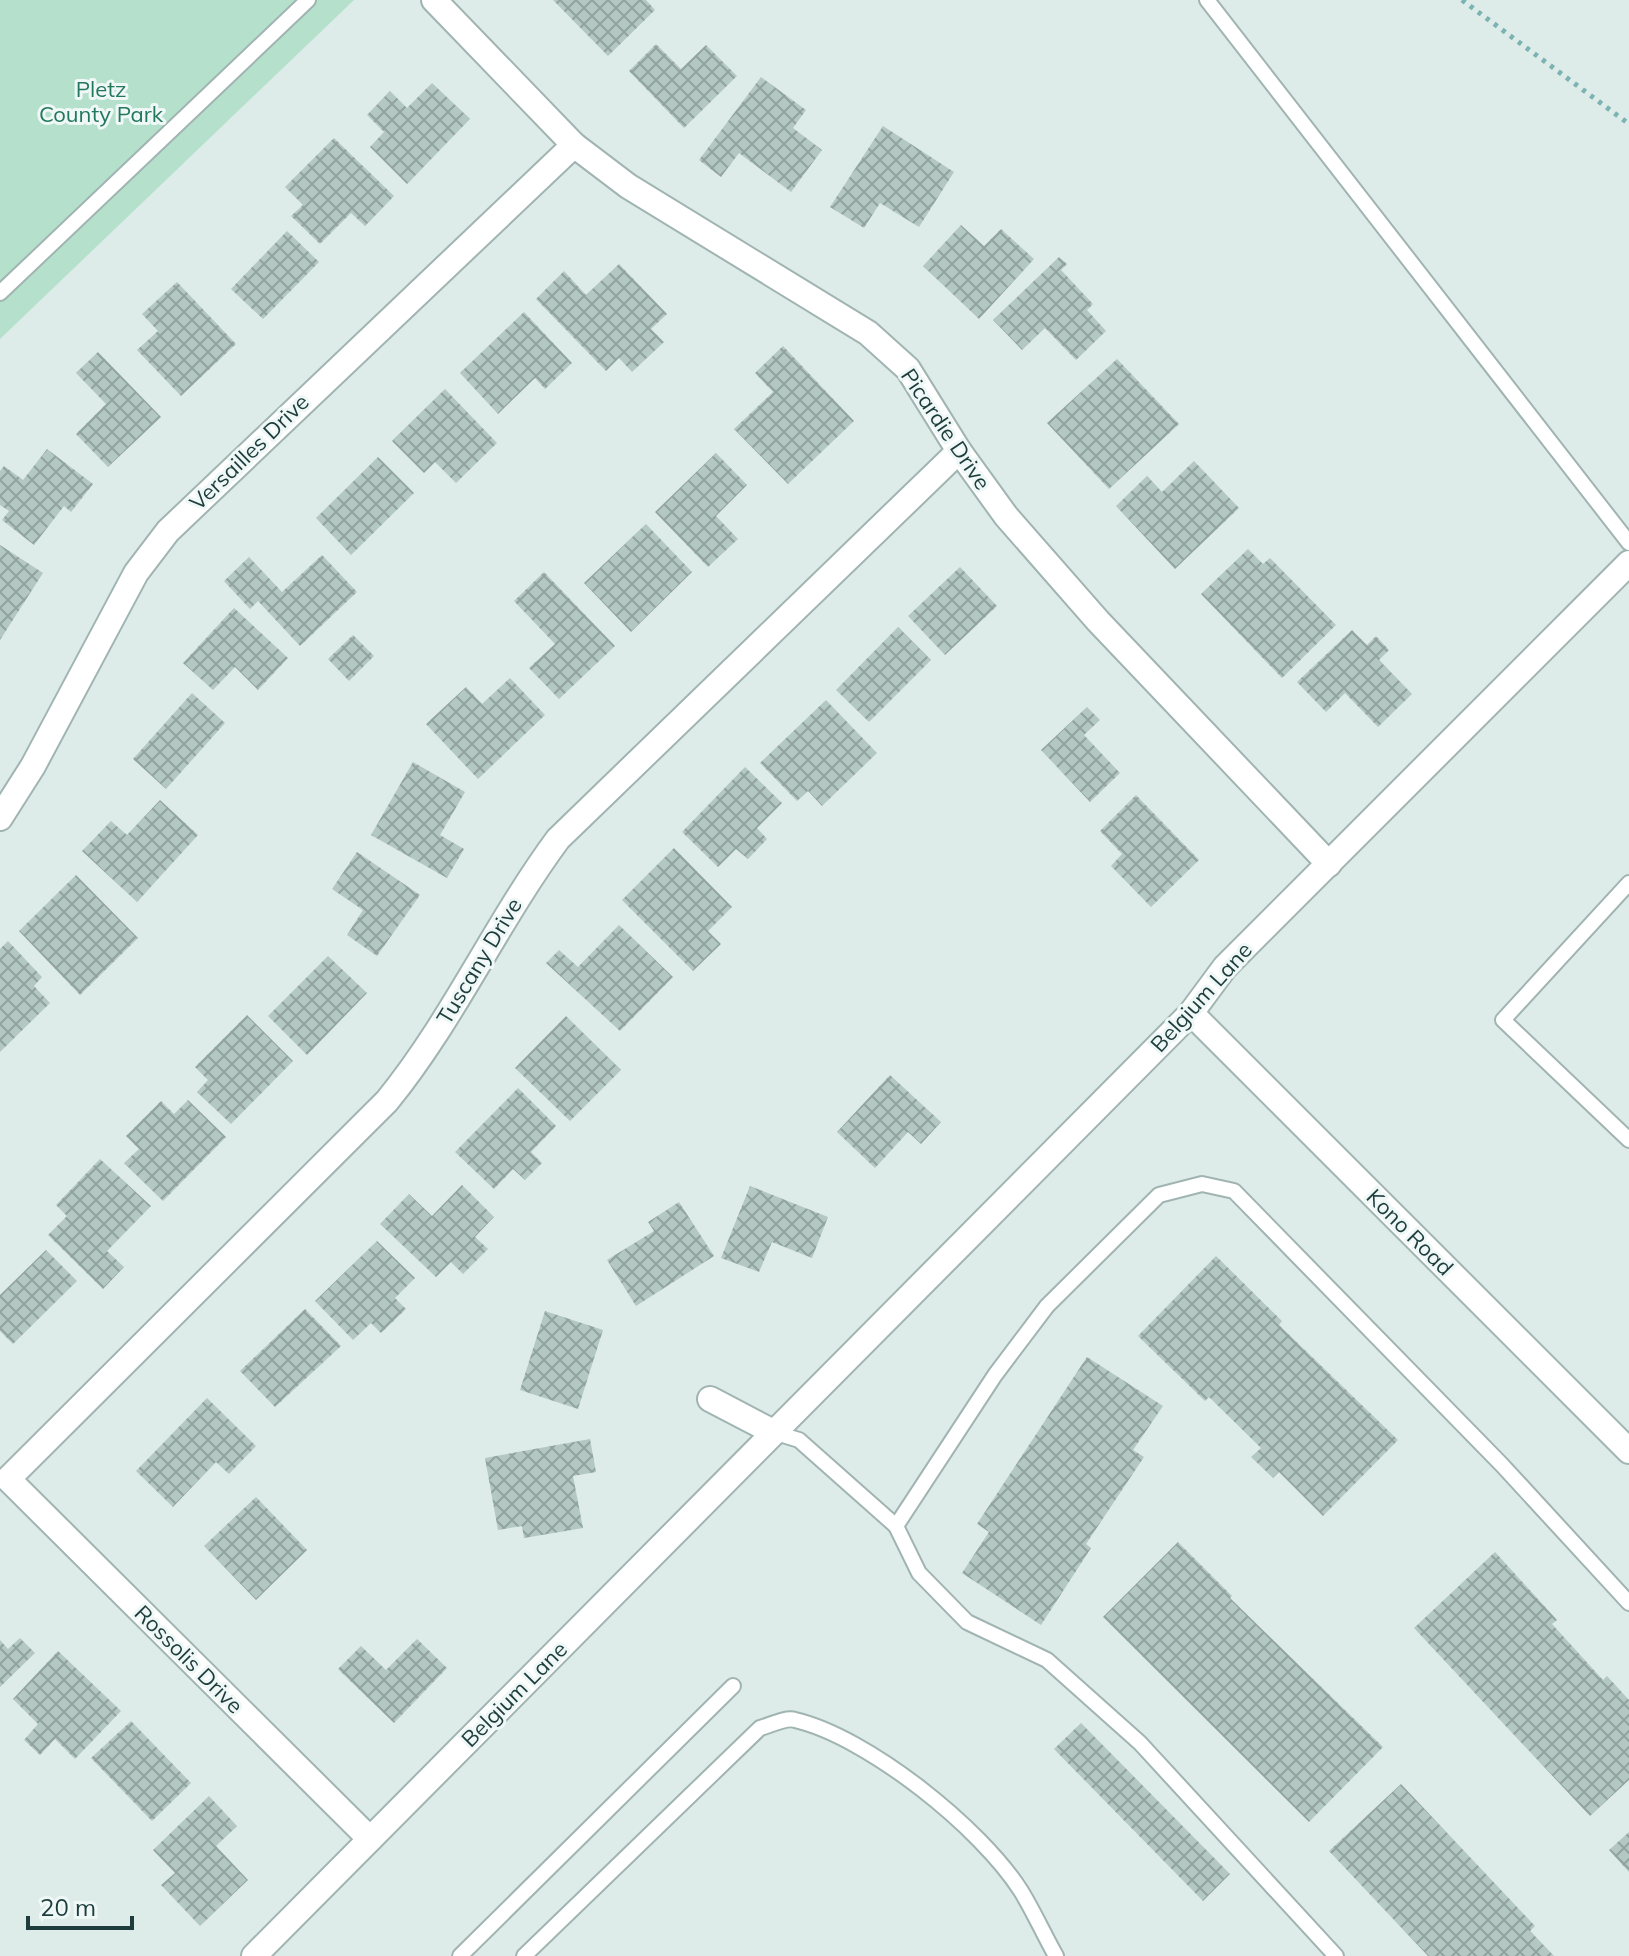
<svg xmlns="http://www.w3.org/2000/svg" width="1629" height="1956" font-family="Mulish,sans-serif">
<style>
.park{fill:#b4e0cc}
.building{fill:url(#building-cross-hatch)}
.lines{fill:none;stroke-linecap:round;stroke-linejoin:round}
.service-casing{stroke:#a0b4b2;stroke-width:18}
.minor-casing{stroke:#a0b4b2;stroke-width:28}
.path{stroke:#7ab3b1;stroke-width:5;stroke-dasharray:4 6;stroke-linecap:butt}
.service{stroke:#fff;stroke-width:14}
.minor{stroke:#fff;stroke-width:24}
.labels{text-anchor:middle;stroke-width:6;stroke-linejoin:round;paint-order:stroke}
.park-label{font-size:22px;fill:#23785c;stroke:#eff8f6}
.street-label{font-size:22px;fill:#1d3d3d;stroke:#eff8f6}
</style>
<defs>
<pattern id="building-cross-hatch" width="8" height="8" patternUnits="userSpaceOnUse" patternTransform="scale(2)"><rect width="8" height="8" fill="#b3c7c3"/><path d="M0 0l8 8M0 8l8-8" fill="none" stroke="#91a3a0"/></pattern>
</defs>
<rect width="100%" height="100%" fill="#deece9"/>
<path class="park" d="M0,0H354L0,339Z"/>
<g class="building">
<path d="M553,0H646L655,10L608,56Z"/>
<path d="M656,44L681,69L706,45L737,76L684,128L629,71Z"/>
<path d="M761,77L806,110L793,128L822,150L791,192L739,153L721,177L699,160Z"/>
<path d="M432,83L470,119L407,184L370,147L384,132L367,115L390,91L407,108Z"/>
<path d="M883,126L954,172L919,227L880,203L864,228L830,207Z"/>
<path d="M334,138L394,196L365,226L351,213L320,244L291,216L303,205L285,187Z"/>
<path d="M961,225L984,246L1001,229L1034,259L979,319L923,266Z"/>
<path d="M287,231L319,262L263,319L231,289Z"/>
<path d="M1059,257L1067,264L1061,270L1093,304L1087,310L1106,331L1076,360L1045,328L1022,350L993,320Z"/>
<path d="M619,264L667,314L651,329L664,342L632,372L619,358L606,371L536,299L564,271L586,295Z"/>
<path d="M177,282L236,344L181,396L137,350L158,331L142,314Z"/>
<path d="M524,312L572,363L545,389L535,378L498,414L460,373Z"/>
<path d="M783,346L854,421L788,484L734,429L773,392L755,373Z"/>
<path d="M98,352L161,417L108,467L76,434L106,404L76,373Z"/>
<path d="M1117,359L1179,424L1109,489L1047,423Z"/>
<path d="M445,389L497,443L456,483L435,462L424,473L392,441Z"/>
<path d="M47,449L93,484L71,512L64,506L34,545L2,520L9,511L0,505V471L4,466L23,480Z"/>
<path d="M716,453L747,485L716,516L738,539L708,567L655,512Z"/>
<path d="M378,457L414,493L351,555L316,518Z"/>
<path d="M1194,461L1239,508L1175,569L1116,506L1147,476L1162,492Z"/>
<path d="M646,524L692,572L631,632L584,583Z"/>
<path d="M0,545L43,573L0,640Z"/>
<path d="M1248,549L1263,564L1270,558L1336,625L1282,678L1201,594Z"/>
<path d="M322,555L357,592L300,646L258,601L250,609L224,581L249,557L282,592Z"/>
<path d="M960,567L997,606L945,655L908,616Z"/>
<path d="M544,572L615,646L559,699L529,668L555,644L514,601Z"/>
<path d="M234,608L288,658L258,690L235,667L213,690L183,663Z"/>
<path d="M898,627L931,660L869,722L836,690Z"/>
<path d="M1352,630L1367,645L1376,636L1389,650L1379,660L1412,694L1378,727L1345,693L1326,712L1297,682Z"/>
<path d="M353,635L374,656L349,681L328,659Z"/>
<path d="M510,678L545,715L478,779L426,724L466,687L482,704Z"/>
<path d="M192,693L225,723L166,789L133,759Z"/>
<path d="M826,700L877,753L822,806L808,791L797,801L760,763Z"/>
<path d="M1087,707L1100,720L1084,735L1120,773L1090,802L1041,750Z"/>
<path d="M413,762L465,792L440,835L464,849L447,878L371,835Z"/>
<path d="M745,767L782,803L757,828L767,839L748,859L736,849L718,867L682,832Z"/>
<path d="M1136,795L1199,860L1151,907L1111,866L1122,854L1100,831Z"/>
<path d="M160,800L198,835L137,902L82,851L111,821L127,835Z"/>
<path d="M674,848L732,907L708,931L721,944L693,971L622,900Z"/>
<path d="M357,852L420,895L377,956L347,935L363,910L332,889Z"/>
<path d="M76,875L138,938L80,995L19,931Z"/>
<path d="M619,925L673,977L620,1031L546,963L559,950L578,967Z"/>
<path d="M8,941L42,977L34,986L50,1003L0,1052V949Z"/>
<path d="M328,956L367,993L307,1055L268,1016Z"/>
<path d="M247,1015L293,1061L231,1124L197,1092L208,1080L195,1067Z"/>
<path d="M566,1016L621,1070L570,1121L515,1068Z"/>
<path d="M890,1075L941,1122L921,1144L908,1132L875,1168L837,1132Z"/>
<path d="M518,1088L556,1126L531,1152L542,1163L525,1180L513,1169L494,1189L455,1152Z"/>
<path d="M188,1100L226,1137L163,1201L124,1163L139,1149L126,1136L161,1101L174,1114Z"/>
<path d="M100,1159L151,1206L107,1251L124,1267L103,1289L48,1235L67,1216L56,1205Z"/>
<path d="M462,1185L494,1217L475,1237L488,1249L463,1274L451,1262L436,1277L380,1224L409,1194L432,1216Z"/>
<path d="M750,1186L828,1217L812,1258L772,1242L759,1272L721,1258Z"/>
<path d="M679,1202L714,1256L636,1306L607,1260L654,1231L648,1222Z"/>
<path d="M377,1241L415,1278L395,1298L406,1309L381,1333L371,1323L353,1340L315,1301Z"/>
<path d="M46,1250L77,1281L13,1344L0,1331V1295Z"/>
<path d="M1216,1256L1282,1321L1279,1325L1398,1440L1323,1516L1279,1472L1273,1478L1251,1457L1261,1448L1209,1397L1205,1401L1138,1336Z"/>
<path d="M305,1309L341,1346L275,1407L240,1371Z"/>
<path d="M545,1311L603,1330L578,1409L520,1390Z"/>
<path d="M1087,1357L1163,1406L1133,1450L1144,1457L1086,1544L1091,1548L1041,1625L962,1573L989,1532L977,1524Z"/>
<path d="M207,1398L256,1446L229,1474L216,1462L173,1507L136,1471Z"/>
<path d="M590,1439L596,1472L573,1476L583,1528L524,1538L522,1526L498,1530L485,1458Z"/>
<path d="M256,1497L307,1550L256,1600L204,1546Z"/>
<path d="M1178,1542L1232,1596L1230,1598L1383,1747L1309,1822L1103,1617Z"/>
<path d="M1495,1552L1557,1620L1552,1624L1603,1680L1607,1676L1629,1700V1780L1590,1816L1414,1628Z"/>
<path d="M20,1638L35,1653L0,1687V1640L8,1649Z"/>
<path d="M417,1639L447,1668L394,1723L338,1669L361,1646L386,1670Z"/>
<path d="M58,1651L121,1711L75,1759L55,1739L40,1755L24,1740L38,1724L13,1699Z"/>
<path d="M131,1721L191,1783L152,1821L91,1758Z"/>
<path d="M1081,1723L1230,1874L1203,1901L1054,1749Z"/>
<path d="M1401,1784L1535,1926L1530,1931L1554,1956H1428L1329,1851Z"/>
<path d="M209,1796L237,1826L216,1846L248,1880L200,1926L161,1885L175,1873L153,1850Z"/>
<path d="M1629,1832V1872L1609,1850Z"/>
</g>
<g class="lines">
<defs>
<g id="service">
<path d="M1207,0L1629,543"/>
<path d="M0,293L308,0"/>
<path d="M1629,883L1503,1020L1629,1140"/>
<path d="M773,1432L799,1440L896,1526"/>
<path d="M460,1956L733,1686"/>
<path d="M524,1956L760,1728C771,1725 786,1717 795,1720C868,1737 981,1828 1021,1891C1034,1912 1044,1935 1056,1956"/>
<path d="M1336,1956L1140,1743L1047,1660L967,1622L919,1573L896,1526L995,1375L1047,1306L1159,1195L1202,1184L1234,1191L1502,1465L1629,1603"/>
</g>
<g id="minor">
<path d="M434,0L574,145L628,186L868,333L908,369L959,451L1006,516L1098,621L1329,864"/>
<path d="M0,818L33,766L136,573L168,531L574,145"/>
<path d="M1191,1013L1629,1451"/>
<path d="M710,1399L773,1432"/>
<path d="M370,1839L8,1479L387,1101C453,1020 496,923 558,839L959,451"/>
<path d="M254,1956L1191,1013L1225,967L1629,563"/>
</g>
</defs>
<use href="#service" class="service-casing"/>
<use href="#minor" class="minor-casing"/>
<path class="path" d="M1462,0L1629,124"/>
<use href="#service" class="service"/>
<use href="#minor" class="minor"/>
</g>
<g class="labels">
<g class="park-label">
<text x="101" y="97">Pletz<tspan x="101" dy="25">County Park</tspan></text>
</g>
<g class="street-label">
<text transform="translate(946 429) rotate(56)" y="8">Picardie Drive</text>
<text transform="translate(249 452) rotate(-44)" y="8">Versailles Drive</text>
<text transform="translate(479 961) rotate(-59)" y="8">Tuscany Drive</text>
<text transform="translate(1201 997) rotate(-48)" y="8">Belgium Lane</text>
<text transform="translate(1410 1232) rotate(45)" y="8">Kono Road</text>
<text transform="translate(189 1659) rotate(45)" y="8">Rossolis Drive</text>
<text transform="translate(514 1694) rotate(-45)" y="8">Belgium Lane</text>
</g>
</g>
<path d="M28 1916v12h104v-12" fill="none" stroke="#1d3d3d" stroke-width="4"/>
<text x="40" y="1916" font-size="24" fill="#1d3d3d" stroke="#eff8f6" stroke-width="6" paint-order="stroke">20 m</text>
</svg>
